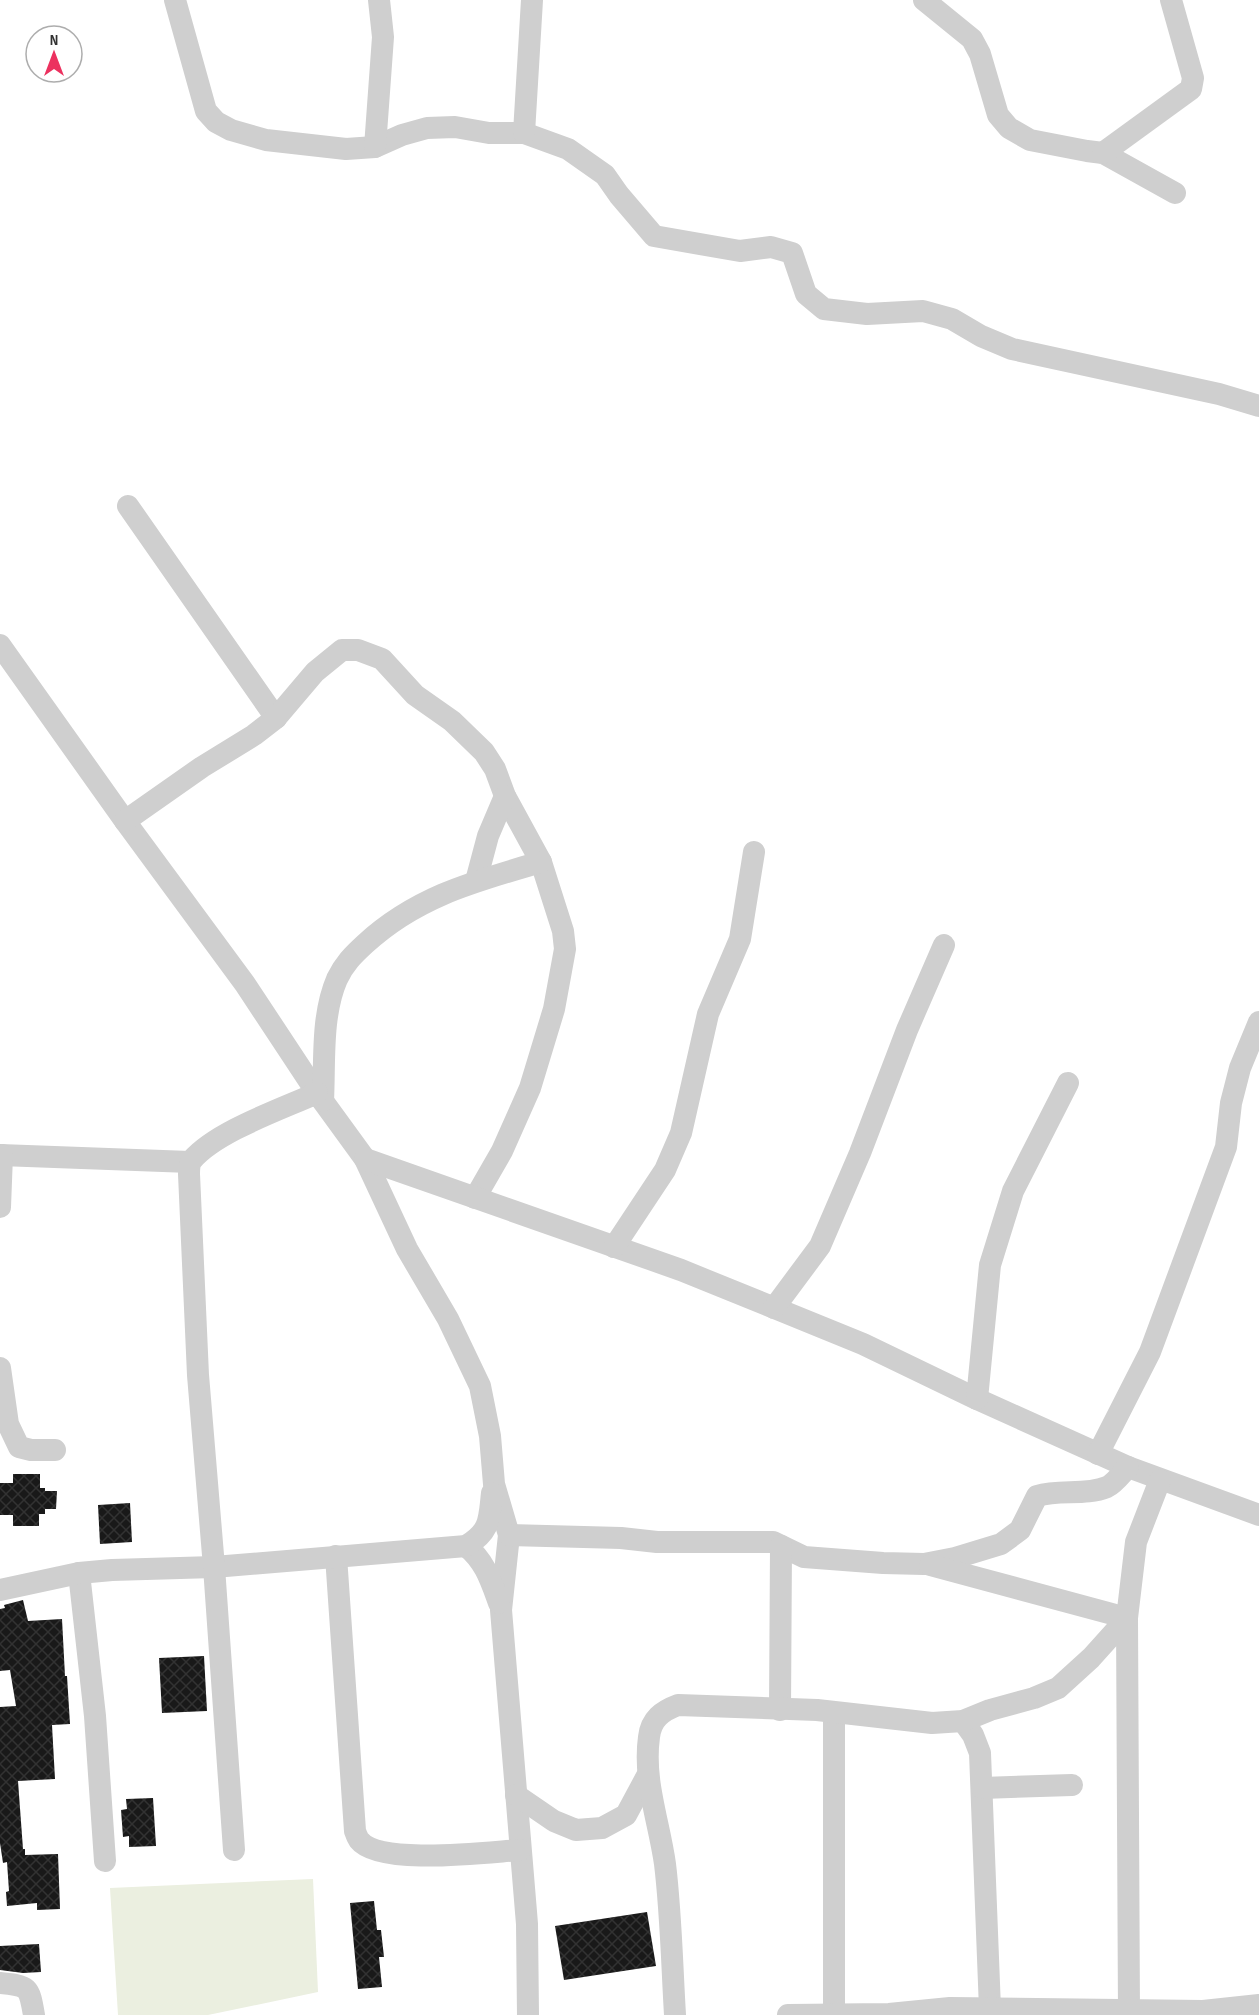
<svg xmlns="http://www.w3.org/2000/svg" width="1259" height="2015" font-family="'Sofia Sans Condensed',sans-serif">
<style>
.garden{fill:#ebefe0}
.building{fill:url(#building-cross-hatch)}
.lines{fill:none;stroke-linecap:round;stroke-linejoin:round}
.minor{stroke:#cfcfcf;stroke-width:22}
</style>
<defs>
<pattern id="building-cross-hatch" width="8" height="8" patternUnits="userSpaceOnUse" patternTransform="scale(1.5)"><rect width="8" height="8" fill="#191919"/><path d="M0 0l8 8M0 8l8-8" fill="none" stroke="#323232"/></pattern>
</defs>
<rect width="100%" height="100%" fill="#fff"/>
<path class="garden" d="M313,1879L318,1992L208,2015H118L110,1888Z"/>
<g class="building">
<path d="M13,1474H40V1488H45V1491H57L56,1509H45V1514H39V1526H13V1515H0V1483H13Z"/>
<path d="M130,1503L132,1542L100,1544L98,1505Z"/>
<path d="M23,1600L28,1621L62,1619L65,1676H67L70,1724L52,1725L55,1779L18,1781L23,1849H25V1855L58,1854L60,1909L37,1910V1903L7,1906L6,1892L9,1891L7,1862L3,1863L0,1843V1707L16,1706L10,1670L0,1671V1609L5,1608L4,1605Z"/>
<path d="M204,1656L207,1711L162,1713L159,1658Z"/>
<path d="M153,1798L156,1846L129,1847V1836L123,1837L121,1810L127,1809L126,1799Z"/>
<path d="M374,1901L377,1930H381L384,1957H379L382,1987L358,1989L350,1903Z"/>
<path d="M647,1912L656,1966L564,1980L555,1926Z"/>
<path d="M39,1944L41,1972L23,1973L0,1970V1946Z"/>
</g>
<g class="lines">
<g class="minor">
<path d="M175,0L206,111L216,122L231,130L266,140L346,149L375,147L402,135L427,128L455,127L489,133H524L568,149L605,175L619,195L654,236L740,251L771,247L792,253L806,294L824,309L867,314L923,311L952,319L981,336L1012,349L1219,394L1259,406"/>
<path d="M924,0L972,39L980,54L998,115L1009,128L1030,140L1087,151L1103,153L1175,193"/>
<path d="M524,133L532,0"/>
<path d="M375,147L383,37L379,0"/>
<path d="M1103,153L1191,89L1193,78L1171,0"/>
<path d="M128,506L276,718"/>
<path d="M0,645L125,821L245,984L317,1093L365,1159L407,1249L448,1319L480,1386L490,1436L494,1484L509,1535L501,1610L527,1924L528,2015"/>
<path d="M125,821L202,767L254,735L276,718L315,672L342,650H358L382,659L415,695L452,721L484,752L495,769L505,796L541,862L563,931L565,949L554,1009L530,1088L502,1151L475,1198"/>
<path d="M476,881L488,836L505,796"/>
<path d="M323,1101C325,1062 321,1016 337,979C344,964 353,955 365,944C417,896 476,881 541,862"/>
<path d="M0,1155L190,1162"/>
<path d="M365,1159L681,1270L863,1344L977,1399L1128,1467L1259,1515"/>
<path d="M0,1207L2,1155"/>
<path d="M614,1247L665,1170L681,1133L708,1014L740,939L754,852"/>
<path d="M774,1308L820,1246L860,1153L907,1030L944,945"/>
<path d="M0,1368L8,1424L19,1447L31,1450H55"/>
<path d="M977,1399L990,1265L1013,1191L1068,1083"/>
<path d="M1098,1454L1150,1352L1226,1147L1231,1103L1240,1068L1259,1022"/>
<path d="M509,1535L621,1538L657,1542H773L804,1557L883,1563L924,1564L955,1558L1001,1544L1020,1530L1037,1496C1060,1489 1085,1496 1107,1487C1115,1483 1122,1473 1128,1467"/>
<path d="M466,1546C485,1561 491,1581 499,1603"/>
<path d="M336,1556L355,1831C356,1834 357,1837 359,1840C379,1866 488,1852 520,1850"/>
<path d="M930,1565L1127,1618L1129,2015"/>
<path d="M79,1573L95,1716L105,1861"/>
<path d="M0,1590L79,1573L112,1570L214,1567L466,1546C491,1531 489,1519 492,1493"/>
<path d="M780,1710L781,1546"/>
<path d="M834,1713V2014"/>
<path d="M963,1721L973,1735L980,1753L990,2009"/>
<path d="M982,1788L1072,1785"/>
<path d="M516,1795L554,1821L576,1830L602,1828L626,1815L648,1774"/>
<path d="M234,1850L214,1567L198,1375L189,1174C189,1169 189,1164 192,1160C217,1131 282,1109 317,1093"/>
<path d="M0,1983C29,1986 29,1986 34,2015"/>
<path d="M675,2015C672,1965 671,1913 665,1864C659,1821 643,1781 649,1737C651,1719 662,1711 678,1705L817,1710L932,1723L963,1721L990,1710L1034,1698L1058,1688L1091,1658L1127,1618L1136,1542L1160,1480"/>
<path d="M788,2015L889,2014L950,2008L1203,2011L1259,2005"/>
</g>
</g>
<g transform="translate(54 54)"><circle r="28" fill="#ffffff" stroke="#adadad" stroke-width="1.5"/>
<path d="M0-4.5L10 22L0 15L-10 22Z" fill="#ec315f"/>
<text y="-9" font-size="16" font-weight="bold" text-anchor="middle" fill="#323232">N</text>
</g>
</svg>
